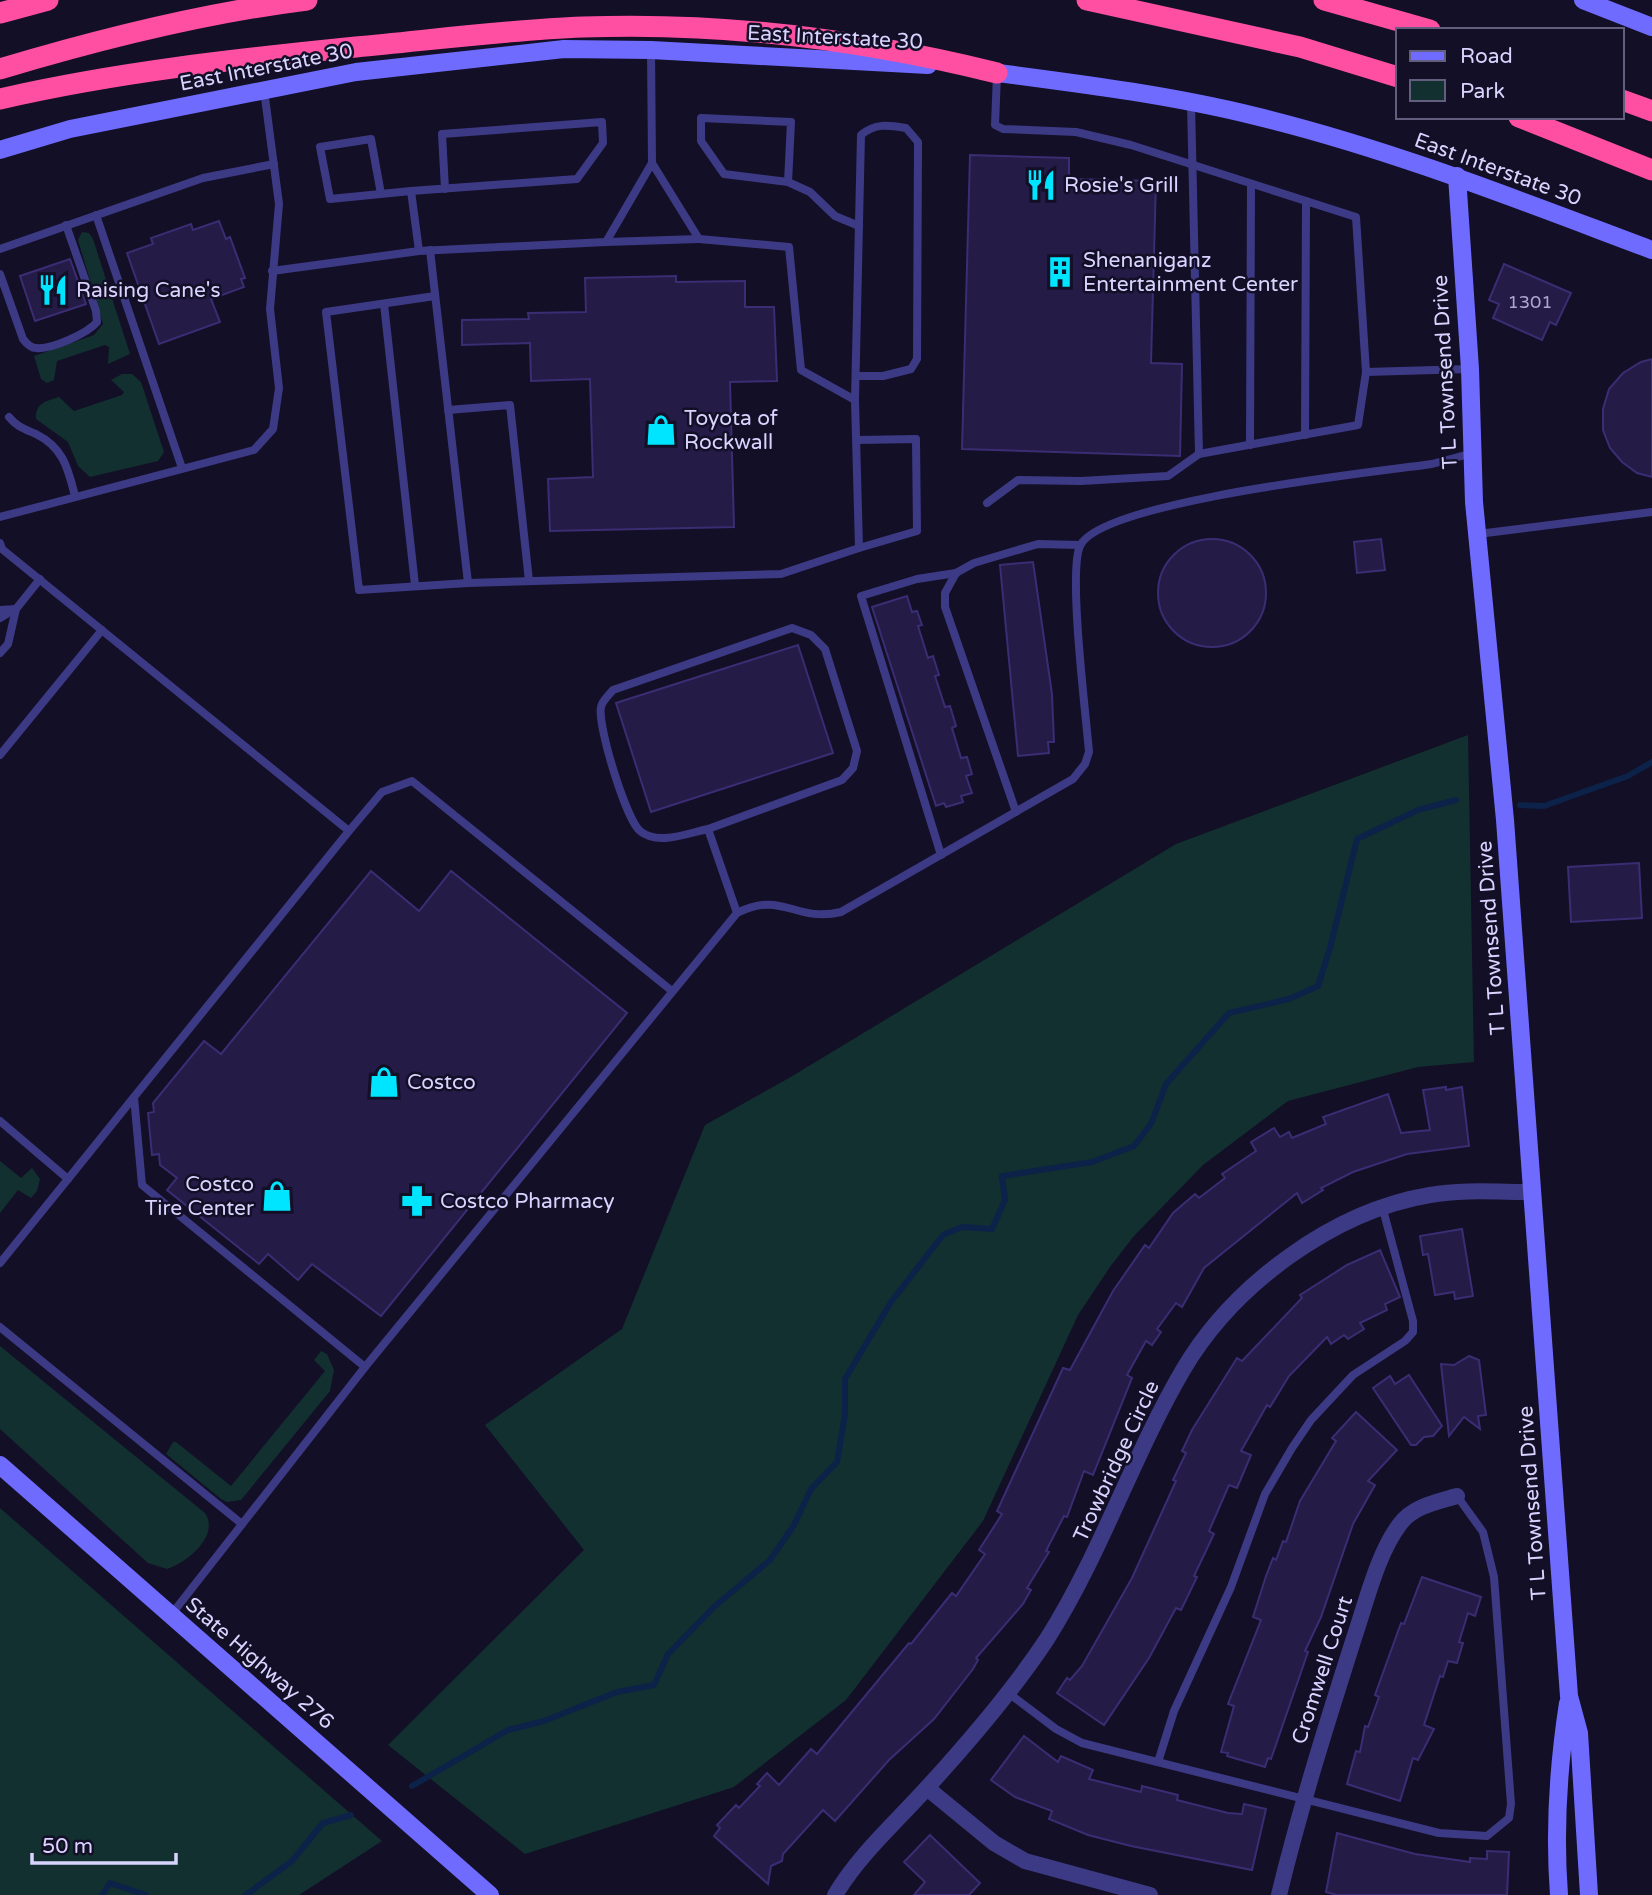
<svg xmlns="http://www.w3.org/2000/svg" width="1652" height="1895" font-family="'Varela Round',sans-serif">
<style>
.green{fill:#12302f}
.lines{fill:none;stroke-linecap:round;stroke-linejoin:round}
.stream{stroke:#0c2248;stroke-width:6}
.building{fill:#241b47;stroke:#3b2d73;stroke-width:2}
.lane{stroke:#3d3a85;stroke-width:8}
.street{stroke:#3d3a85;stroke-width:16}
.secondary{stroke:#6f6bff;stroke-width:18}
.highway{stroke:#ff4fa3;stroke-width:21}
.labels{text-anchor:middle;stroke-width:5;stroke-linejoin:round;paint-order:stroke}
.number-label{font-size:18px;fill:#aca6d1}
.street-label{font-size:21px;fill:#d9d4ff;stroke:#130f26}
.poi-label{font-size:21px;fill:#d9d4ff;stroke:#130f26;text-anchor:start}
</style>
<rect width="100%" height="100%" fill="#130f26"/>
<g class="green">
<path d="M82,232L89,233L93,239L130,354L108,364L109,347L105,345L57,361L54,380L47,383L41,379L34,356L94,335L103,324L78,240Z"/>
<path d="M122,374H132L141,382L164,452L158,461L90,477L78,466L68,442L36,419C35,403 46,401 59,397L74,411L122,395L124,392L111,380Z"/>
<path d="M1468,735L1474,1062L1418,1067L1288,1101L1203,1165L1134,1236L1110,1267L1078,1315L983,1521L846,1700L734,1787L525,1854L388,1745L584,1550L485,1425L622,1329L705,1125L789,1078L1176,844Z"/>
<path d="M0,1161L21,1178L32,1168L40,1179L37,1191L31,1198L18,1190L0,1213Z"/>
<path d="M0,1346L205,1513C220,1535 188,1562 167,1569L148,1563L0,1429Z"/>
<path d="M321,1351L327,1354L334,1370L330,1391L241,1500L227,1502L221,1499L166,1454L173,1442H176L231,1486L325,1371L314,1360Z"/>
<path d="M0,1508L382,1841L299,1895H0Z"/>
</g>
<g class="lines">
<g class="stream">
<path d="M1520,805L1544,806L1628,776L1652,762"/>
<path d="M412,1786L508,1730L544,1721L617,1692L654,1685L668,1654L716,1605L770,1560L794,1525L811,1489L837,1462L845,1414V1379L891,1302L943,1235L962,1227L992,1229L1005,1200L1002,1176L1092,1162L1134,1146L1151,1124L1166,1084L1229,1013L1289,999L1318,986L1330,948L1357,839L1418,810L1456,800"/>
<path d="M102,1895L110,1883L146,1895"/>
<path d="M246,1895L292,1861L323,1823L351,1815"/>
</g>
</g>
<g class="building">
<path d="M970,155L1069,158V179L1156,181L1151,363L1182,364L1180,456L962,449Z"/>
<path d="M219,221L226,239L230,237L245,278L241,279L244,287L211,299L220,322L159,344L127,253L153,244L151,238L191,224L193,230Z"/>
<path d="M70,259L86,304L35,321L20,276Z"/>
<path d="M1504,264L1571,293L1556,325L1550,322L1542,340L1493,318L1499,304L1489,300Z"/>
<path d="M676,276V282L745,281V307H774L777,381L730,382L734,527L550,531L548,479L593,477L590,379L531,381L530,343L462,345V320L529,319L528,313L586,312L585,278Z"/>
<path d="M1652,359V477L1637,473L1622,462L1610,448L1603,430V409L1609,389L1623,373L1641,362Z"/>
<path d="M1381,539L1385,570L1357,573L1354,542Z"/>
<circle cx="1212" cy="593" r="54"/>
<path d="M1033,562L1052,694L1054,742H1048L1049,753L1018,756L1000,565Z"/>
<path d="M907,596L912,612L917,611L922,625L918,626L928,658L933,656L939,675L935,676L945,707L950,706L956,726L952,728L961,758L967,757L972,774L966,776L972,793L961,796L963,802L946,807L944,803L936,806L872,607Z"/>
<path d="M798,645L833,753L651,812L616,703Z"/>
<path d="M1639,863L1642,918L1571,922L1568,867Z"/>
<path d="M371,871L419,911L451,871L627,1013L381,1316L312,1264L298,1280L268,1254L259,1264L167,1190L177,1178L160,1165L159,1154L152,1155L148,1113L154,1112L153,1103L204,1041L221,1054Z"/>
<path d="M1446,1087V1090L1462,1087L1469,1146L1407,1154L1353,1172L1321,1188L1323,1190L1302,1203L1297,1193L1204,1268L1182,1307L1176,1303L1157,1329L1161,1332L1152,1345L1146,1341L1127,1375L1132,1378L1093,1475L1084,1471L1067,1517L1064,1516L1046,1551L1049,1552L1027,1588L1031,1590L1023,1604L976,1658L978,1660L973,1669L934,1719L889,1760L835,1821L823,1810L783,1854L782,1861L771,1866L768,1884L714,1836L720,1828L717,1825L736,1805L739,1808L760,1786L757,1784L767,1773L779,1785L811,1749L817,1754L909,1643L911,1644L952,1593L956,1596L985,1554L979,1550L1002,1514L997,1511L1063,1368L1070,1370L1113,1291L1145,1245L1149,1248L1173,1213L1195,1194L1199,1198L1225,1178L1222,1174L1256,1151L1251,1142L1274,1128L1280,1137L1289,1132L1292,1138L1326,1124L1323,1117L1388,1094L1401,1133L1430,1130L1423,1090Z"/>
<path d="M1462,1229L1473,1296L1455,1299L1454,1292L1435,1295L1428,1254L1423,1255L1420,1236Z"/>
<path d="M1380,1250L1400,1297L1385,1304L1387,1310L1360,1323L1364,1329L1348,1339L1344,1335L1331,1344L1327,1337L1289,1376L1270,1407L1267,1405L1241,1451L1251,1455L1237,1488L1229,1485L1209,1531L1214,1534L1194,1576L1197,1577L1181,1610L1176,1608L1149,1658L1104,1725L1057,1693L1067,1678L1070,1680L1082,1666L1132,1578L1176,1481L1173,1480L1186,1453L1182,1451L1192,1430L1237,1358L1242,1361L1302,1298L1300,1295L1347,1265Z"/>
<path d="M1469,1356L1479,1360L1486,1415L1478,1416L1480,1429L1464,1417L1449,1436L1441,1364L1454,1365Z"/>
<path d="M1409,1375L1442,1426L1433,1436L1424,1437L1416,1445H1411L1373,1388L1390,1376L1395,1384Z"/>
<path d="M1356,1412L1397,1450L1368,1481L1375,1485L1353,1524L1321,1617L1305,1651L1308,1652L1271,1759L1268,1758L1265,1767L1227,1756L1228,1753L1221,1752L1234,1706L1228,1704L1261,1620L1253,1617L1266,1576L1273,1558L1276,1560L1283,1541L1286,1542L1300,1501L1336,1441L1332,1438Z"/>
<path d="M1422,1577L1481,1597L1475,1616L1468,1613L1459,1642L1463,1643L1457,1663L1448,1661L1443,1677L1440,1676L1424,1725L1434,1729L1418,1760L1413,1758L1400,1801L1347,1784L1356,1751L1360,1752L1365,1726L1368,1727L1379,1697L1375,1695L1401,1623L1404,1624Z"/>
<path d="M1024,1736L1058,1762L1061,1756L1093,1770L1089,1779L1141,1792L1142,1786L1178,1795L1177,1800L1228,1813L1242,1814L1244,1804L1266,1809L1252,1870L1131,1846L1088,1835L1049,1819L1052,1811L1015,1797L991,1780Z"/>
<path d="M1337,1833L1415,1854L1470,1862V1858L1487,1859V1851L1509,1852L1507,1895H1337L1326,1892Z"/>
<path d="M930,1835L980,1883L969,1895H914L925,1882L904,1862Z"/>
</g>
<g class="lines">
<g class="lane">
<path d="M997,74L995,125L1003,129L1076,132L1131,145L1356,217L1366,372"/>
<path d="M1191,103L1199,454L1358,425L1366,372L1470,369"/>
<path d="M788,182L791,122L701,118V141L724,174L788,182L810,192L835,216L859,226"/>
<path d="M381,194L371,139L320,147L330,199L411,191"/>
<path d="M96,215L182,468"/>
<path d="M606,242L699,239"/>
<path d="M0,249L203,178L274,164"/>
<path d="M430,250L468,583L781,574L859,548L855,400L801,370L789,247L699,239L652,163"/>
<path d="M419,251L411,191L577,179L603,143L602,122L442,134L445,189"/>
<path d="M272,271L419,251L606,242L652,163L651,50"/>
<path d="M0,274L23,339C26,343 30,348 36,348C51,350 88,333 97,322L96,311L66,225"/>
<path d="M435,296L326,312L359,590L468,583"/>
<path d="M384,304L415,585"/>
<path d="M855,400L861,135C875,123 888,125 906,128L918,142L917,359L911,369L883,376H857"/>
<path d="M448,410L510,405L529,581"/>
<path d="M9,417C17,427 25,429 36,434C64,448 68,469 75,496"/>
<path d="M1305,435L1306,201"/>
<path d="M857,440L916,439L917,531L859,548"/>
<path d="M1250,445L1251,184"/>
<path d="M987,503L1018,480L1081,481L1168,476L1199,454"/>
<path d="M0,517L254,450L273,429L279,388L270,309L279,204L264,90"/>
<path d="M1478,534L1652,512"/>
<path d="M0,543L2,549L349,831L382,792L412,781L672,991"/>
<path d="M0,610L16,609L40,579"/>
<path d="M0,618L13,610"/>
<path d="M0,653L8,644L16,609"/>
<path d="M0,755L102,630"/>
<path d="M1016,812L945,607V593L956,573L974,563L1038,544L1080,545"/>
<path d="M708,829C688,833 658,846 640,831C626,819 597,725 601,707C602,701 609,695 613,690L792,628L811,635L825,649L857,751L853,768L842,780L708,829L737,913"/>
<path d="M349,831L134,1097L142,1185L365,1367"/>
<path d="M941,855L861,596L917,579L956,573"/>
<path d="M0,1121L68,1179L0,1263"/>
<path d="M68,1179L134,1097"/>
<path d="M0,1327L242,1524"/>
<path d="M171,1615L365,1367L737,913C783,890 795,923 841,912L1073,779L1085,764L1089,752C1086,715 1068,572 1080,546C1100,501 1375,472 1432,464L1473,453"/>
<path d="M1007,1692L1056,1729L1082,1743L1439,1833L1487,1836L1509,1818L1511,1804L1494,1577L1483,1532L1457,1496"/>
<path d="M1158,1762L1174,1711L1231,1587L1265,1494L1292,1448L1311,1420L1353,1375L1405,1341L1413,1332V1321L1382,1206"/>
</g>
<g class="street">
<path d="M927,1788L994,1843L1025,1861L1150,1895"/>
<path d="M835,1895C859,1855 893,1825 924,1791C967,1744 1012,1692 1047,1639C1102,1552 1132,1457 1183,1370C1233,1285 1333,1211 1430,1195C1463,1189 1498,1192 1531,1192"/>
<path d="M1279,1895C1300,1808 1327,1723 1354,1638C1366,1603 1378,1552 1400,1524C1413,1506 1437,1502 1457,1496"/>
</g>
<g class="secondary">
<path d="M1583,0L1652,27"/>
<path d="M983,71C1074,83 1166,94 1255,116C1391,149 1521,201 1652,250"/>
<path d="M0,150L70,129L356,72L564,49L651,50L928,65"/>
<path d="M1457,176L1470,369L1474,502L1505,820L1569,1696L1579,1733L1589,1895"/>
<path d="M0,1465L490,1895"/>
<path d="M1559,1895C1554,1829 1558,1768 1568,1703"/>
</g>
<g class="highway">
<path d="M1087,0L1300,47L1398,77"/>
<path d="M1324,0L1430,30"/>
<path d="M0,13L48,0"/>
<path d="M0,69C100,39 203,13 307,0"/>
<path d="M0,99C117,72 237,59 356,47C431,40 507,30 583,27C721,22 864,40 997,73"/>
<path d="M1622,100L1652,111"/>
<path d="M1519,117L1652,170"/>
</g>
</g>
<defs>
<symbol id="restaurant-bare" viewBox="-9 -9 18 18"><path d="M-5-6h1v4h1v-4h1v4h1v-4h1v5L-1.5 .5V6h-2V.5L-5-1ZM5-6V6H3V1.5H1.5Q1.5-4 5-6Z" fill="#00e5ff" stroke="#130f26" stroke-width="2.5" paint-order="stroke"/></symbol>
<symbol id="building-bare" viewBox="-9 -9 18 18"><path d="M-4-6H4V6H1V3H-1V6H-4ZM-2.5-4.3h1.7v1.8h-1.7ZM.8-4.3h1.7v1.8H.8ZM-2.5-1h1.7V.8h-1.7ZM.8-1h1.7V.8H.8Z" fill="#00e5ff" stroke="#130f26" stroke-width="2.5" paint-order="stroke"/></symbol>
<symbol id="shop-bare" viewBox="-9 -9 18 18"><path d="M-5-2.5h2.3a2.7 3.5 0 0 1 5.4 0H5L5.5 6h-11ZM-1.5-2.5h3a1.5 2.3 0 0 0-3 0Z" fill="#00e5ff" stroke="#130f26" stroke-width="2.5" paint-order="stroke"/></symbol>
<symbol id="pharmacy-bare" viewBox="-9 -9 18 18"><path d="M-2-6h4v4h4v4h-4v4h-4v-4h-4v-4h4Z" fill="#00e5ff" stroke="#130f26" stroke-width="2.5" paint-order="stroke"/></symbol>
</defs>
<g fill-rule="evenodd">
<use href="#restaurant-bare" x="1019" y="163" width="44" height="44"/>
<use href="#building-bare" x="1038" y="250" width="44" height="44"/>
<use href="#restaurant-bare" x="31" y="268" width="44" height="44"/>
<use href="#shop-bare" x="639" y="408" width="44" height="44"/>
<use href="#shop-bare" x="362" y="1060" width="44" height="44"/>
<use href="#shop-bare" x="255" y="1174" width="44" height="44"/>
<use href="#pharmacy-bare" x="395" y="1179" width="44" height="44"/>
</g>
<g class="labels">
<g class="number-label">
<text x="1530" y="308">1301</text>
</g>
<g class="street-label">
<text transform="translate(835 37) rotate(3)" y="7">East Interstate 30</text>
<text transform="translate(266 67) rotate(-11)" y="7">East Interstate 30</text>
<text transform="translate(1498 169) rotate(20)" y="7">East Interstate 30</text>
<text transform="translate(1445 372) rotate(-93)" y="7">T L Townsend Drive</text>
<text transform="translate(1491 938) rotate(-94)" y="7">T L Townsend Drive</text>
<text transform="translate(1116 1461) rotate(-65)" y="7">Trowbridge Circle</text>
<text transform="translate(1532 1503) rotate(-94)" y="7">T L Townsend Drive</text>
<text transform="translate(260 1663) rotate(41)" y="7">State Highway 276</text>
<text transform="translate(1322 1670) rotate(-72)" y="7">Cromwell Court</text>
</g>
<g class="poi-label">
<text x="1064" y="192">Rosie's Grill</text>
<text x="1083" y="267">Shenaniganz<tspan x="1083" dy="24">Entertainment Center</tspan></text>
<text x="76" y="297">Raising Cane's</text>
<text x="684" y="425">Toyota of<tspan x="684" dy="24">Rockwall</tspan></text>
<text x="407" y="1089">Costco</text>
<text x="254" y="1191" text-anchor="end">Costco<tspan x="254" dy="24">Tire Center</tspan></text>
<text x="440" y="1208">Costco Pharmacy</text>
</g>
</g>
<rect x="1396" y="28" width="228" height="91" fill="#130f26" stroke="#625e7d" stroke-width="2"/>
<rect x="1410" y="51" width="35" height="10" fill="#6f6bff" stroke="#625e7d" stroke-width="2"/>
<text x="1460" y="63" font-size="21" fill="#d9d4ff">Road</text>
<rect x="1410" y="80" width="35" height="21" fill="#12302f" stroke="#625e7d" stroke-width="2"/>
<text x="1460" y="98" font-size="21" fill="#d9d4ff">Park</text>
<path d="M32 1853v10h144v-10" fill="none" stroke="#d9d4ff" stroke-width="3.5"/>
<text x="42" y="1853" font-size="21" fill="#d9d4ff" stroke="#130f26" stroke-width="5" paint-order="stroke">50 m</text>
</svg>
